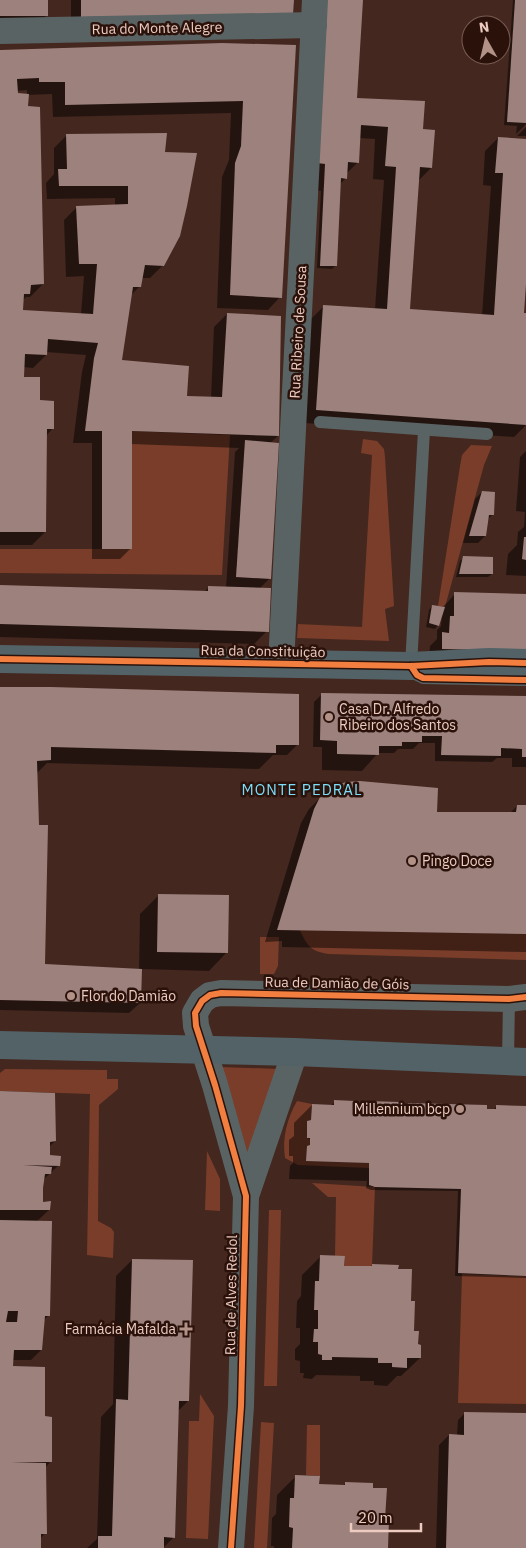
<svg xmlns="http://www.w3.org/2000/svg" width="526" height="1548" font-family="'IBM Plex Sans',sans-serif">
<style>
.green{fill:#7a3d2a}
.shadow{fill:#0007;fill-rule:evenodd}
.building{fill:#9c817d;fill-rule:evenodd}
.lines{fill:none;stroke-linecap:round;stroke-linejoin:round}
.service{stroke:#5a6364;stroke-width:12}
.minor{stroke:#5a6364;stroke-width:26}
.secondary{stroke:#526267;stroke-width:28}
.cycleway-casing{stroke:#2a120b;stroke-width:9}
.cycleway{stroke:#f27e40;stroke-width:6}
.poi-dot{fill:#b29287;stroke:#2a120b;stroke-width:2}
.labels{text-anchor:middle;stroke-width:5;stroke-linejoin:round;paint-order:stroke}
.street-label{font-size:14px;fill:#edcbc0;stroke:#2a120b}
.poi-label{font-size:14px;fill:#edcbc0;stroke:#2a120b;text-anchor:start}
.neighbourhood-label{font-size:15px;letter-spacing:1px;fill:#7cdffa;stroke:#2a120b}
</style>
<rect width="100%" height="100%" fill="#44271e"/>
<g class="green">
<path d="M132,431L230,435L222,575L0,573V549H132Z"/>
<path d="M363,439L377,441L384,449L385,457L394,606L385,609L389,641L297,638L298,624L362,627L372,455L361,453Z"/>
<path d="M471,445L492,446L484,465L445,607L438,606L460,466L462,455Z"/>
<path d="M299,929L526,934V960L329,954C309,951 308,946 299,929Z"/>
<path d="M260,937H279L278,966L274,974H260Z"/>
<path d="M221,1067L280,1069L246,1171Z"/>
<path d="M5,1069L107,1070V1079H118V1089L99,1105L98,1221L111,1228L114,1232L113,1258L87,1255L90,1094L0,1091V1073Z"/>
<path d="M297,1101L312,1104L311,1120L307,1121V1138L369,1163V1168L298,1165L285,1158C282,1137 287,1119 297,1101Z"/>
<path d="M207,1151L220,1179V1211L205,1210Z"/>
<path d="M312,1183L375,1187L372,1266H344L345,1256H335L336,1197H328Z"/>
<path d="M269,1210H281L277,1386H264Z"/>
<path d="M462,1274L526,1276V1404L458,1403Z"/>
<path d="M200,1394L214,1416L208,1539L186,1538L189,1421H199Z"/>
<path d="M261,1422L274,1423L267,1548H254Z"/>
<path d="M307,1425H320V1476L306,1475Z"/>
</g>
<g class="shadow">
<path d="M0,0H47V15L36,25L0,26Z"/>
<path d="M71,0H293L71,27Z"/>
<path d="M362,0L356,99L421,130L431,168L418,181L409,310L482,316L491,186L483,185L485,151L498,138L526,140V266L523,314H526V425L514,437L304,423L311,319L324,306L375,309L384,180L373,179L375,139L359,138L358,162L346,174V178L339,185L335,266L332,269L317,268L321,191L312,190Z"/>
<path d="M513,0H526V124L516,134L517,126L504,125Z"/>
<path d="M295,46L280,297L268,310L217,308L222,177L229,160L231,113L53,117L52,94L27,95V108L43,284L30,297H26L22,301V312L81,314L84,276L66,277L64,220L77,207L115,206V198L47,199L46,183L54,174V148L67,135L163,153V265L150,278H141L140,286L131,295L120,361L186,397L211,398L214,327L227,314L278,436L270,443V578L259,589L267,631L254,644L0,637V586L204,592L208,588H226L235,452L239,448L131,444V548L120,559H92V443H73L82,372L86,355L46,352V355L33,368L23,367V378L53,428L46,436L45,532L32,545H0V51ZM27,90V95H16V91Z"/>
<path d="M526,127V136H517Z"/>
<path d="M526,451V576L506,575L508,554L517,545L518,532L524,527L525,512L516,511L520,457Z"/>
<path d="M482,492L493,514L487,520L485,536L478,543H463L475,499Z"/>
<path d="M464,558L492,574L488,577H456L460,561Z"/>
<path d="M455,594L526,595V664L429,662L430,646L437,639V630L441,626L442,617L438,625L435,629L426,627L429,610L432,606L442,608Z"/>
<path d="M0,690L298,744L287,755H273L259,769L47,763L36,774L44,965L139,970L140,914L158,896L227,952L209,971L141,969L140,1003L129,1013L0,1010Z"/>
<path d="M321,695L526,698V767H512V758H497L492,762L435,761V743H419L413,749H398L394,753H378L362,771L322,770V747H313L314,702Z"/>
<path d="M322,796L436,813H510L517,806H526V952L282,947V941L265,942L301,823L309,809Z"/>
<path d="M0,1092L55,1141L49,1147V1156L59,1165L43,1180L42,1203L49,1210L36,1222L48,1316L43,1321L41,1350L31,1360H12V1368L43,1416L51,1461L45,1468V1533L40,1539V1548H0Z"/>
<path d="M335,1102L361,1107L365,1102L398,1108H405L409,1104L485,1111H492L497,1106L526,1107V1278L455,1276L458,1191L371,1190L366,1188L367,1181L289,1179L290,1166L293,1163V1156H289V1140L294,1136V1123L312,1105L330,1106Z"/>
<path d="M320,1257L343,1267H370L372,1265L397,1270L410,1302L413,1332L420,1358L401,1376H397L387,1386L374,1385V1381H360V1376L316,1375L312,1379L303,1378L304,1373H300V1361L295,1360V1349L300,1344V1328H296L297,1301L301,1296L302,1275Z"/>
<path d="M132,1260L188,1401L178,1411L174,1537L163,1548H87L97,1539L101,1417L113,1404L116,1276Z"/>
<path d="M465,1413L526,1414V1548H436L439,1445L449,1435H457L458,1420Z"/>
<path d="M296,1476L318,1485L343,1486L346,1483L372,1489L384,1520L387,1548H274V1546H271L272,1518L276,1514L277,1495Z"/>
</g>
<g class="building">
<rect x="0" y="0" width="48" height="16"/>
<path d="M81,0H294L293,14L81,17Z"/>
<path d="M327,0H363L357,98L425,101L423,129L435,130L432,168L420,167L410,309L494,315L503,173H495L498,137L526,139V284L524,313H526V425L316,410L323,305L387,309L396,167L385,166L388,127L361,125L359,163L348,162L347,179L341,178L337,266H320L325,164L317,163Z"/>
<path d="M515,0H526V123L507,122Z"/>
<path d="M222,43L296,45L282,298L230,295L235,163L241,146L243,101L65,105V82H39V78L17,79L18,93L29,94L28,106L40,107L44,284L31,285L30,294H24L23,310L93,314L97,264H79L76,206L128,204V186H59L58,169H67L66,134L167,133L165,152L197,153L187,206L180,236L164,266L145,265L141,287H133L122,360L189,366L187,396L222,397L227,313L281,316L279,436L132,431V549H102V431H85L94,358L98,343L48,339L47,355L25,354L24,377H40V400L54,401V429H47L46,532H0V50Z"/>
<path d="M245,440L279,443L271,579L236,577Z"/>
<path d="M482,491L495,492L494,515H489L486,536H469Z"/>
<path d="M524,537H526V560L522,559Z"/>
<path d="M463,556L493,557V574H459Z"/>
<path d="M0,585L208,591V586L271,588L269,632L0,624Z"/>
<path d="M454,592L526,594V651L442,649V632L449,633L450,616H454Z"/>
<path d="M432,605L445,607L439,626L429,623Z"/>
<path d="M0,687H51L299,694V745H276V753L51,747V760L37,761L39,825H48L45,964L142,969L141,1003L0,1000Z"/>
<path d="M321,693L526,696V757H522V749L501,748V756L441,755L442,736H422V742H402V746H379V755L337,754V741L320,740Z"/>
<path d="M360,781L438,788L437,812H516L517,805H526V934L277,930L314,809L321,795L332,787L346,782Z"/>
<path d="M158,894L229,895L228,953L157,952Z"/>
<path d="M0,1091L55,1093L56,1141L50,1142V1155L61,1156L60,1166L23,1165L52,1167L51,1174H45L43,1188V1202L51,1201L50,1210H0Z"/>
<path d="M334,1100L355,1101V1105L364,1106L365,1101L400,1102L399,1107H408V1103L487,1105V1109H496V1105L526,1106V1276L458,1273L461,1189L375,1187L369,1185V1163L306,1161L307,1146L310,1145V1138H307V1121L311,1120L312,1104L334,1105Z"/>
<path d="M0,1220L52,1221L50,1316H45L42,1350H14L13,1366L45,1367V1416L52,1417V1462H11L46,1463L47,1534H41V1548H0ZM8,1311H18L17,1322H6Z"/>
<path d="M320,1255L345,1256L344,1266H372V1264L399,1265L398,1269H412L411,1301H415L414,1331H419L418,1344L421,1345V1358H407V1368L392,1367V1363H378V1358L332,1357V1360H322V1355L318,1354V1342H313L314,1329H318V1310H314L315,1281H319Z"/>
<path d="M132,1259L193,1260L189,1401H179L175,1538L164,1537V1548H98V1536H112L116,1399L128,1400Z"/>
<path d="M464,1412L526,1413V1548H446L449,1434L464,1435Z"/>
<path d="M295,1475L320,1476L319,1484L345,1485V1482L373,1483V1488H387L385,1519H389L388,1548H292L293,1528L289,1527L290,1498H294Z"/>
</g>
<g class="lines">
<g class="service">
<path d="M320,422L487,434"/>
<path d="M424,430L411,666L417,675L423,678L526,680"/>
<path d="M508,1061L509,999"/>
</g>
<g class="minor">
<path d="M0,31L314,25"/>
<path d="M281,664L315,0"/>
<path d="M246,1196L295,1052"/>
<path d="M231,1548L241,1406L246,1196L215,1085L196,1026L195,1013L202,1001L210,995L221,993L509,999L526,997"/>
</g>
<g class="secondary">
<path d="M0,659L411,666L489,662L526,663"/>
<path d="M0,1045L295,1052L526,1062"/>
</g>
<defs>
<g id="cycleway">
<path d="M0,659L411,666L489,662L526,663"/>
<path d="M411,666L417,675L423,678L526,680"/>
<path d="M231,1548L241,1406L246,1196L215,1085L196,1026L195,1013L202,1001L210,995L221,993L509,999L526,997"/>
</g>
</defs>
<use href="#cycleway" class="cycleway-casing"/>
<use href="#cycleway" class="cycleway"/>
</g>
<g class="poi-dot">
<circle cx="329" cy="717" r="5"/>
<circle cx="412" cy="861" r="5"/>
<circle cx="71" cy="996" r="5"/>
<circle cx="460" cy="1109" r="5"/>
<path d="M183.5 1321.5h5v5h5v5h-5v5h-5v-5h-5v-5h5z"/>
</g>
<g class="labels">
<g class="street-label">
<text transform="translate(157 28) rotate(-1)" y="5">Rua do Monte Alegre</text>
<text transform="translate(298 332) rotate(-87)" y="5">Rua Ribeiro de Sousa</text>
<text transform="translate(263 651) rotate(1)" y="5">Rua da Constituição</text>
<text transform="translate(337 983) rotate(1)" y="5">Rua de Damião de Góis</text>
<text transform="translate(231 1295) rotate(-89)" y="5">Rua de Alves Redol</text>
</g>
<g class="poi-label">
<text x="339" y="714">Casa Dr. Alfredo<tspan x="339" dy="16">Ribeiro dos Santos</tspan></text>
<text x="422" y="866">Pingo Doce</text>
<text x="81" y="1001">Flor do Damião</text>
<text x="450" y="1114" text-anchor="end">Millennium bcp</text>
<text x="176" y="1334" text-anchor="end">Farmácia Mafalda</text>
</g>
<g class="neighbourhood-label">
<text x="302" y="795">MONTE PEDRAL</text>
</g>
</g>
<g transform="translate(486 40) rotate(352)"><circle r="24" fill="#2a120b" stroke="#785c53"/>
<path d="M0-4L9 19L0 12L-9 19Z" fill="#b29287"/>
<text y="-8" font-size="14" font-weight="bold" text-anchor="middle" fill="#edcbc0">N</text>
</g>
<path d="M351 1523v8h70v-8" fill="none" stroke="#edcbc0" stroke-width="2.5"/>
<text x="358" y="1523" font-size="15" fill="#edcbc0" stroke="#2a120b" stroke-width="4" paint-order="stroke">20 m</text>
</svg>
